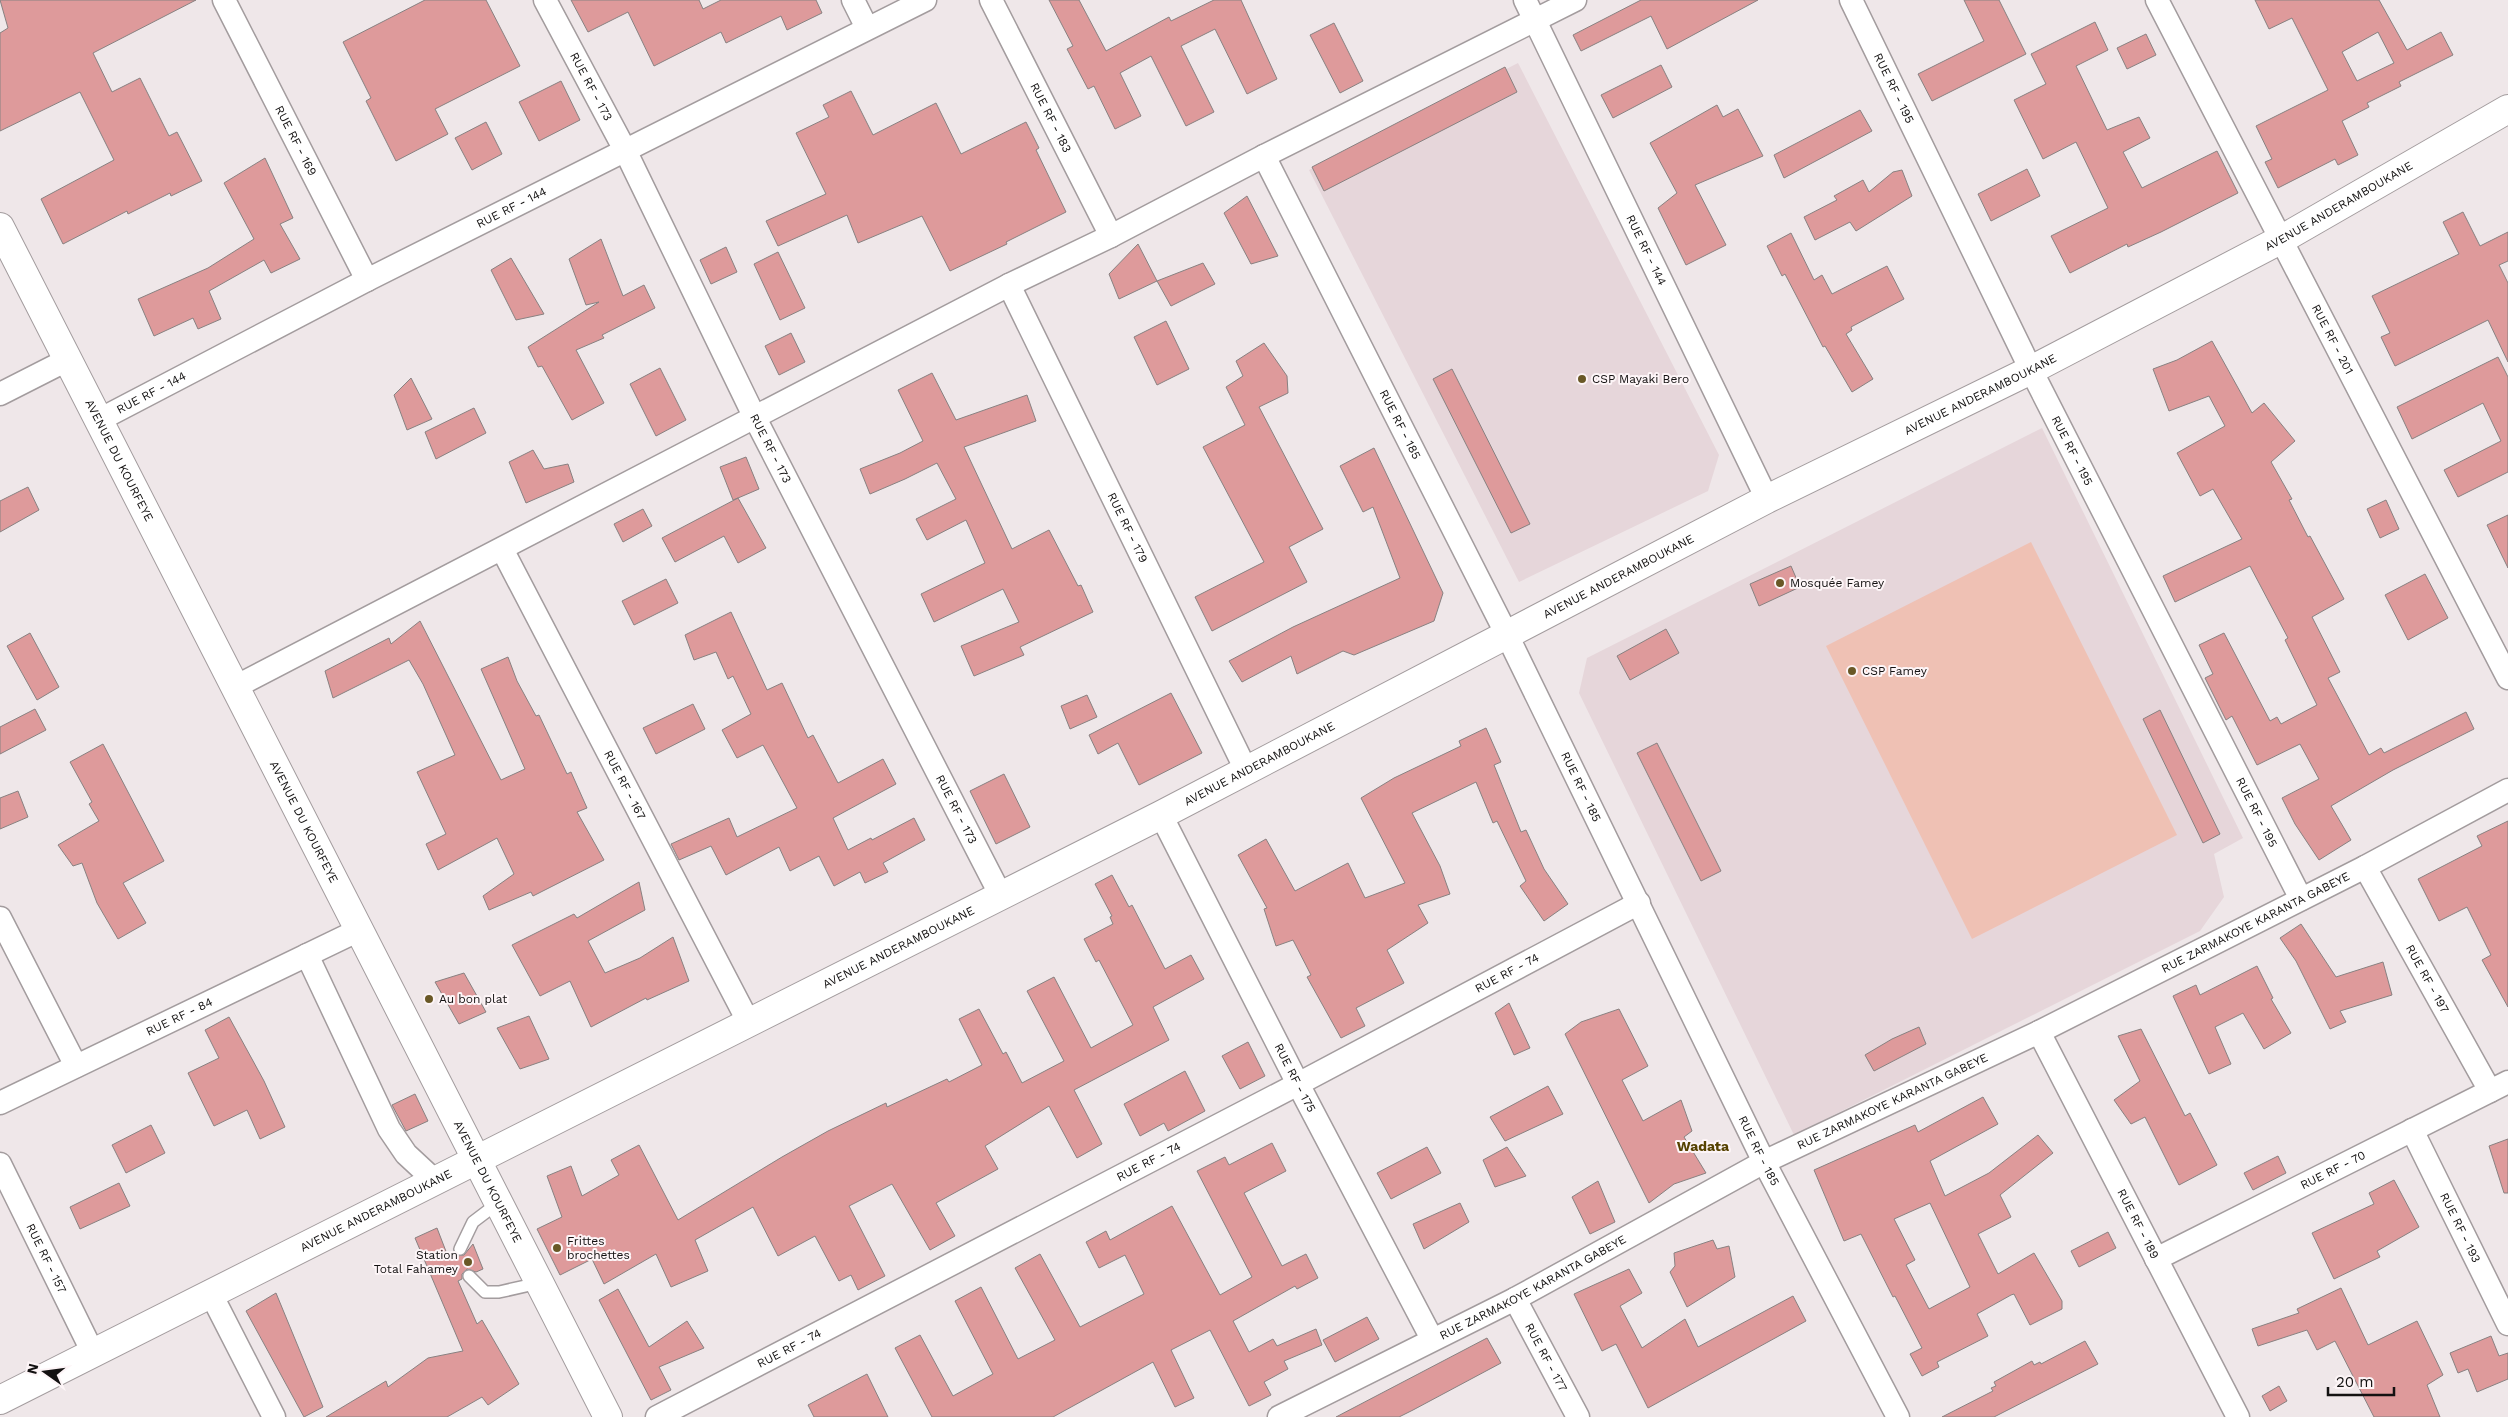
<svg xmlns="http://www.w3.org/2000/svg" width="2508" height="1417" font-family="'Work Sans',sans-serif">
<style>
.built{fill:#e6d6da}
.green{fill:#efc1b4}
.building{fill:#de9a9b;stroke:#888181;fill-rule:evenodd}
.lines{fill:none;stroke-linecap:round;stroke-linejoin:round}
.service-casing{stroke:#a39c9e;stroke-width:14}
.minor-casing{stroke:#a39c9e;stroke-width:25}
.tertiary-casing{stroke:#a39c9e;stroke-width:30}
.primary-casing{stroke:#a39c9e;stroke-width:30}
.service{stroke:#fff;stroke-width:11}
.minor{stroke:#fff;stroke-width:22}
.tertiary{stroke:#fff;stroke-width:28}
.primary{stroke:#fff;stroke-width:28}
.poi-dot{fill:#695826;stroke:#fdf5f7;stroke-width:2}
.labels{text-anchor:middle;stroke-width:4;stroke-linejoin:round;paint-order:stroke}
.street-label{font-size:12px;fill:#131111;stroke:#fdf5f7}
.poi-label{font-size:12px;fill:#131111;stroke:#fdf5f7;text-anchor:start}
.neighbourhood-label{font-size:14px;font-weight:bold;fill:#564200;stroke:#fdf5f7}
</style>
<rect width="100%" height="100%" fill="#efe7e9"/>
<g class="built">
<path d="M1518,63L1719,455L1708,491L1519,582L1309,170Z"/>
<path d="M2042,428L2243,838L2214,854L2224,897L2200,931L1794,1135L1579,693L1587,658Z"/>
</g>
<path class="green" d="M2031,542L2177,835L1972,939L1826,646Z"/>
<g class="building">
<path d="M0,0H196L93,53L112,92L140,78L169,136L177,132L202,181L171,196L170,193L128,214L127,211L63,244L41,199L114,160L80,92L0,131V33L8,28Z"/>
<path d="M425,0H486L520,66L435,109L448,134L396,161L366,101L371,98L343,42Z"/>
<path d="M571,0H699L703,9L721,0H816L822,13L787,30L781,16L726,43L721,32L654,66L628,12L588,32Z"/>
<path d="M1049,0H1079L1106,51L1169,17L1171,21L1214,0H1241L1277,79L1247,94L1215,29L1181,46L1214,112L1186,126L1151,56L1120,73L1141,116L1115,129L1094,86L1088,89L1067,49L1073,46Z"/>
<path d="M1641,0H1758L1667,49L1651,16L1581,51L1573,35Z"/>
<path d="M1964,0H1999L2026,54L1932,101L1918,74L1984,41Z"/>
<path d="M2255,0H2379L2407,50L2441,32L2453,55L2399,82L2401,86L2367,103L2369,107L2342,121L2358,155L2338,165L2335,159L2278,188L2265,162L2272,159L2256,126L2328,90L2292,18L2269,29ZM2378,32L2394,63L2357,81L2342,52Z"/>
<path d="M2095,22L2108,50L2076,66L2107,130L2139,117L2150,138L2123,152L2142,188L2217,151L2238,193L2161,232L2128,247L2127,244L2070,273L2051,236L2108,208L2076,142L2043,159L2014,100L2046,84L2031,54Z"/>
<path d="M1334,23L1363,81L1340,93L1310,35Z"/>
<path d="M2146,34L2156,55L2127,69L2117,48Z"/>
<path d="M1661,65L1672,87L1613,118L1601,95Z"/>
<path d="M1505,67L1517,92L1324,191L1312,167Z"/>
<path d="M561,81L580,120L539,141L519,102Z"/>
<path d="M851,91L873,135L936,103L961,154L1026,122L1039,148L1036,150L1066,212L1006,242L1007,244L950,271L922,216L858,243L847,215L778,246L766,221L826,194L796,133L829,117L823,105Z"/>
<path d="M1717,105L1723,117L1738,109L1763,156L1695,185L1726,245L1686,265L1658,208L1677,193L1650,143Z"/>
<path d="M1860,110L1872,131L1784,178L1774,155Z"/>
<path d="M486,122L502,154L472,170L455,138Z"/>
<path d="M265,158L293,218L280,224L300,259L271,273L264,260L209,291L221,319L198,329L193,318L154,336L138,299L208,268L254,239L224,183Z"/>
<path d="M2027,169L2040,196L1991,221L1978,194Z"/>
<path d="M1902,170L1912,196L1856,231L1850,222L1815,240L1804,217L1837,200L1834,196L1863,180L1869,192L1893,172Z"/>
<path d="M1247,196L1278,256L1251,264L1224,213Z"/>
<path d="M2463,212L2480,246L2508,232V261L2499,265L2508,283V362L2488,320L2395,366L2381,337L2390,333L2372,296L2459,254L2443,222Z"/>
<path d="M1791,233L1814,280L1822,275L1832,294L1887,266L1904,299L1851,327L1852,330L1846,334L1873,379L1852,392L1825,346L1823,347L1785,274L1782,276L1767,246Z"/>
<path d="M601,239L623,296L644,285L655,308L602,335L604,338L576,350L604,403L572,420L542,366L538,367L528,347L599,302L586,305L569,259Z"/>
<path d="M1138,244L1157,281L1119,299L1109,274Z"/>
<path d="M726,247L737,272L711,284L700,260Z"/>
<path d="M778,252L805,308L780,320L754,264Z"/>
<path d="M511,258L544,314L516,320L491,270Z"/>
<path d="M1203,263L1215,284L1171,306L1157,281Z"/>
<path d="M1166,321L1189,369L1157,385L1134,337Z"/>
<path d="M791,333L805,362L779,375L765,346Z"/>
<path d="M2212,341L2252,413L2264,403L2295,441L2271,462L2292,499L2289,500L2308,537L2310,536L2344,599L2312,617L2340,672L2328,678L2369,755L2381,748L2384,753L2466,712L2474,729L2393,770L2331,806L2351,840L2319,860L2295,824L2282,798L2319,779L2300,744L2257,765L2232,716L2226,720L2205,678L2213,674L2199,645L2224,633L2270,721L2277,717L2281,724L2317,705L2285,640L2288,638L2250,566L2175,602L2163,576L2242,539L2213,489L2200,496L2177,453L2225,426L2209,396L2169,411L2153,369L2177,360Z"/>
<path d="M1264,343L1287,376L1288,393L1259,407L1323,529L1289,547L1307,582L1212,631L1195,597L1264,562L1203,447L1245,425L1226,387L1243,376L1236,361Z"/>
<path d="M2498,357L2508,377V472L2458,497L2444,470L2501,441L2483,403L2412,439L2397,407Z"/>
<path d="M660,368L686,420L656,436L630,384Z"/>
<path d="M1452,369L1530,524L1511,533L1433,379Z"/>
<path d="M932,373L956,420L1027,395L1036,421L964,447L1012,549L1049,530L1078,586L1081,585L1093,612L1020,647L1024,655L974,676L961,646L1019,622L1003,589L934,622L921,594L985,563L966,520L927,540L916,519L956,499L937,463L905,479L870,494L860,469L900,453L923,441L898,390Z"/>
<path d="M411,378L432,419L407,430L394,395Z"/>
<path d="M474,408L486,433L436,459L425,432Z"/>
<path d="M1374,448L1443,593L1434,621L1354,655L1343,651L1297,674L1291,656L1242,682L1229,661L1293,627L1400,578L1373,507L1363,512L1340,466Z"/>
<path d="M533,450L544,469L568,464L574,482L526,503L509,462Z"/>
<path d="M746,457L759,489L738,498L766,548L738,563L724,536L675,562L662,538L738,498L733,500L720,467Z"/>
<path d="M28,487L39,510L0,532V501Z"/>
<path d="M2386,500L2399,529L2380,538L2367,509Z"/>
<path d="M643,509L652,526L623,542L614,524Z"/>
<path d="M2508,515V568L2487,525Z"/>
<path d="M1791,566L1800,587L1759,606L1750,584Z"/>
<path d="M2425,574L2448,618L2408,640L2385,595Z"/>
<path d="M666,579L678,603L634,625L622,601Z"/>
<path d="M731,612L767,690L782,683L808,738L813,735L838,783L883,759L896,784L833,818L848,850L871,838L872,840L914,818L925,840L883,863L888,872L865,883L860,872L834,886L819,856L790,871L779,847L726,875L711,846L679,860L671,844L729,818L737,837L797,808L763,745L737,758L722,730L751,714L733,676L728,679L716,652L694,660L685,635Z"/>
<path d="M420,621L501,780L525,769L481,669L508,657L517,681L536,716L539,715L567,774L571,772L587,808L577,812L604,860L533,896L531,892L489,910L483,896L514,874L497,838L438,870L426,844L446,834L417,772L455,755L423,684L409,660L333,698L325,671L389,638L391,644Z"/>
<path d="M1666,629L1679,653L1630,680L1617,656Z"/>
<path d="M30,633L59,687L37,700L7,646Z"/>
<path d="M1171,693L1202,753L1139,785L1118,743L1098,754L1089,735Z"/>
<path d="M1087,695L1097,717L1070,729L1061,706Z"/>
<path d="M693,704L705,729L656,754L643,728Z"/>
<path d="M35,709L46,730L0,754V727Z"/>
<path d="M2160,710L2220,834L2203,843L2143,719Z"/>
<path d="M1486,728L1501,762L1494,765L1521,832L1526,830L1544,869L1568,904L1544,921L1520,886L1526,881L1497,821L1493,823L1476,782L1412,813L1440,866L1450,894L1418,905L1428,923L1387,950L1404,983L1356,1008L1365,1026L1341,1038L1307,977L1311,975L1293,940L1276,946L1264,909L1267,908L1238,855L1266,839L1295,891L1348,863L1365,898L1405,883L1361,798L1394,778L1461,746L1459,741Z"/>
<path d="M1657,743L1721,871L1701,881L1637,753Z"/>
<path d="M103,744L164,861L123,883L146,923L118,939L97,903L82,863L73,866L58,845L99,821L89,804L92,802L70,762Z"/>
<path d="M1004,774L1030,827L996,844L970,791Z"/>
<path d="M18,791L28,817L0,829V798Z"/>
<path d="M2508,821V1007L2482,960L2491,955L2467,907L2439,921L2418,879L2482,846L2477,836Z"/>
<path d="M1112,875L1129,907L1132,905L1165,969L1191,955L1204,979L1153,1007L1169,1040L1074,1090L1102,1144L1077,1158L1049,1106L985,1146L998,1169L936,1203L955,1236L930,1250L892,1184L849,1206L885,1276L858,1290L851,1275L839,1281L815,1236L778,1256L753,1207L695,1240L708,1271L671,1287L656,1254L604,1284L592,1259L560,1275L537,1229L562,1217L547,1176L571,1166L582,1196L619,1175L611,1160L639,1145L678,1220L782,1157L828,1131L886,1103L887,1107L947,1079L949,1082L982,1065L959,1019L979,1009L1003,1054L1006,1052L1022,1083L1064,1061L1027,991L1054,977L1091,1048L1133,1025L1099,960L1096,962L1084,939L1113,924L1110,917L1112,916L1095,884Z"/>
<path d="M639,882L645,910L588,941L605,973L640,958L673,937L689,981L647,1000L646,998L591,1027L570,981L540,996L512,945L574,914L577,918Z"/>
<path d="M2301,924L2336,977L2383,962L2392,995L2340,1011L2346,1022L2330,1029L2296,961L2280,938Z"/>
<path d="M2257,966L2273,998L2271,999L2291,1033L2264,1049L2243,1013L2215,1027L2231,1064L2209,1074L2173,996L2196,985L2200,995Z"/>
<path d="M464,973L486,1012L459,1024L435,982Z"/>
<path d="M1509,1003L1530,1048L1514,1055L1495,1013Z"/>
<path d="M1619,1009L1648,1066L1622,1080L1643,1121L1681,1100L1692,1131L1684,1137L1706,1173L1674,1184L1649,1203L1565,1034L1581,1022Z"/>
<path d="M529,1016L549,1059L520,1069L497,1028Z"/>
<path d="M229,1017L264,1081L285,1127L260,1139L247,1110L214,1126L188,1073L219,1058L205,1030Z"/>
<path d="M1919,1027L1926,1044L1874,1071L1865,1055L1892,1039Z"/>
<path d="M2141,1029L2185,1116L2190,1113L2217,1165L2179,1185L2145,1117L2131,1124L2114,1100L2140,1081L2118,1036Z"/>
<path d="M1248,1042L1265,1076L1240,1089L1222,1056Z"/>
<path d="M1185,1071L1205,1111L1168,1131L1164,1123L1140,1136L1124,1104Z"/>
<path d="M1548,1086L1563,1114L1505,1141L1490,1117Z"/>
<path d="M415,1094L428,1121L406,1131L392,1105Z"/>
<path d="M1983,1097L1998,1124L1930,1161L1945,1196L1989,1173L2038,1135L2053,1153L2000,1195L2011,1217L1978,1234L1998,1274L2034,1253L2062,1301V1309L2030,1325L2014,1294L2011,1295L1977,1314L1988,1336L1937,1362L1939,1367L1922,1376L1910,1354L1922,1348L1895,1296L1893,1297L1861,1234L1844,1241L1814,1170L1915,1125L1918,1132ZM1930,1203L1970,1287L1929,1309L1906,1265L1915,1260L1894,1219Z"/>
<path d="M151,1125L165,1153L126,1173L112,1145Z"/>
<path d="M2508,1139V1193H2504L2489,1146Z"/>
<path d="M1272,1143L1286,1171L1244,1193L1282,1266L1306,1254L1318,1278L1297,1289L1295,1286L1233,1321L1249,1352L1273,1339L1277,1346L1316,1329L1322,1345L1284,1361L1288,1369L1264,1382L1271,1395L1249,1406L1210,1330L1171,1350L1194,1398L1175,1407L1153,1362L1053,1417H932L895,1348L920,1335L953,1396L993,1374L955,1301L981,1287L1018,1359L1055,1340L1015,1268L1040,1254L1080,1327L1144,1294L1125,1255L1099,1268L1086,1242L1106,1231L1110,1240L1172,1206L1220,1295L1252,1277L1197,1171L1225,1157L1229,1165Z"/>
<path d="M1427,1147L1441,1173L1391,1199L1377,1173Z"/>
<path d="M1507,1147L1526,1176L1495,1187L1483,1160Z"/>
<path d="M2278,1156L2286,1173L2253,1190L2244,1173Z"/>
<path d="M2394,1180L2419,1227L2377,1251L2380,1257L2334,1279L2312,1233L2374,1204L2369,1193Z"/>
<path d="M1598,1181L1615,1222L1590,1234L1572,1197Z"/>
<path d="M119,1183L130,1206L80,1229L70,1207Z"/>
<path d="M1460,1203L1469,1222L1424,1249L1413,1224Z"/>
<path d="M437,1228L447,1254L453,1252L457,1256L464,1255L473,1244L483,1269L476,1272L467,1269L462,1274V1279L458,1281L477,1324L482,1320L519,1384L488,1405L482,1397L447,1417H326L386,1381L388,1387L428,1358L463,1351L415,1238Z"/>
<path d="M2108,1232L2116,1248L2079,1267L2071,1251Z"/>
<path d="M1713,1240L1717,1249L1729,1246L1735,1277L1687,1307L1670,1272L1675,1266L1674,1253Z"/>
<path d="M1629,1269L1642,1293L1620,1306L1642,1348L1685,1319L1698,1347L1793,1296L1806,1321L1648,1408L1616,1344L1602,1351L1574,1294Z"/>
<path d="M2341,1288L2368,1345L2417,1321L2443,1375L2427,1385L2440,1417H2374L2335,1341L2317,1350L2307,1330L2258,1346L2252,1329L2299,1313L2297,1309Z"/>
<path d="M618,1289L649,1347L687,1321L704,1348L659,1367L671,1390L651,1400L599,1300Z"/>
<path d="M276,1293L323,1407L304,1417L246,1311Z"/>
<path d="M1367,1317L1379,1339L1335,1362L1323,1340Z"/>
<path d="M2491,1336L2499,1356L2508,1353V1379L2477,1392L2468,1369L2458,1373L2450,1353Z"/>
<path d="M1487,1338L1501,1363L1413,1410L1399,1417H1336Z"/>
<path d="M2085,1341L2098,1364L1994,1417H1942L1993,1391L1991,1388L1996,1386L1994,1382L2032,1361L2034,1365L2040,1362L2041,1364Z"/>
<path d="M867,1374L888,1417H814L808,1405Z"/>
<path d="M2279,1386L2287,1401L2270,1411L2262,1396Z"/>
</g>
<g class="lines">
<defs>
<g id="service">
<path d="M460,1249L473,1222L498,1203"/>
<path d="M469,1276L485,1292H499L539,1283"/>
</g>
<g id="minor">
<path id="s1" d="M224,0L367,280"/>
<path id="s2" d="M545,0L625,150L755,418L1001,896"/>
<path d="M853,0L867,28"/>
<path id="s3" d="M991,0L1111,236"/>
<path id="s4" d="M1525,0L1767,499"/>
<path id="s5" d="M1851,0L2031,370L2301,899"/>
<path id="s6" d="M2157,0L2508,678"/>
<path id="s7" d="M1264,156L1507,635L1764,1162L1898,1417"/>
<path id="s8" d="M1009,285L1246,770"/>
<path d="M0,394L67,360"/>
<path id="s9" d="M99,420L367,280L925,0"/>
<path id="s10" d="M502,549L749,1023"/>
<path d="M235,687L1009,285L1111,236L1264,156L1575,0"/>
<path id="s11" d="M1161,815L1298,1084L1432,1339"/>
<path id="s12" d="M2365,867L2490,1091"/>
<path d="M0,918L76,1066"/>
<path d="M307,955L389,1129L406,1154L434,1180"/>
<path id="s13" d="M2039,1032L2238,1417"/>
<path id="s14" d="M0,1103L359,930"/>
<path id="s15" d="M2412,1130L2508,1324"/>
<path id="s16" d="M0,1164L93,1353"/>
<path id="s17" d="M2156,1259L2508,1082"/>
<path d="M210,1292L274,1417"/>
<path id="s18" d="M1515,1299L1578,1417"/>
<path id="s19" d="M657,1417L1298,1084L1639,903"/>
<path id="s20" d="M1279,1417L1515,1299L1764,1162L2039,1032L2365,867L2508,790"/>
</g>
<g id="tertiary">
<path id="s21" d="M0,1400L1161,815L1767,499L2031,370L2282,239L2508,109"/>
</g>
<g id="primary">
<path id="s22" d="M0,227L608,1417"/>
</g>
</defs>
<use href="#service" class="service-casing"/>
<use href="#minor" class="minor-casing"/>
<use href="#tertiary" class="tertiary-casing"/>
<use href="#primary" class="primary-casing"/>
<use href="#service" class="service"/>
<use href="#minor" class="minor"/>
<use href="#tertiary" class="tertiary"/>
<use href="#primary" class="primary"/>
</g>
<g class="poi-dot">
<circle cx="1582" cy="379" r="5"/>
<circle cx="1780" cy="583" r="5"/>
<circle cx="1852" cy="671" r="5"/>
<circle cx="429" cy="999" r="5"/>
<circle cx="557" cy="1248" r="5"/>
<circle cx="468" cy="1262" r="5"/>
</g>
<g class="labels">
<g class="street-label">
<text dy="4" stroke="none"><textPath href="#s2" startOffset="98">RUE RF - 173</textPath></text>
<text dy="4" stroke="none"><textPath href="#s5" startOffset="98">RUE RF - 195</textPath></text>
<text dy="4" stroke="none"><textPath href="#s3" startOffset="132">RUE RF - 183</textPath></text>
<text dy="4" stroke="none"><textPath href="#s1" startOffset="158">RUE RF - 169</textPath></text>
<text dy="4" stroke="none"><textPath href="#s21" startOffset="2626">AVENUE ANDERAMBOUKANE</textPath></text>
<text dy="4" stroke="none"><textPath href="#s9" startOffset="464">RUE RF - 144</textPath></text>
<text dy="4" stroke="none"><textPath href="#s4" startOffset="278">RUE RF - 144</textPath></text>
<text dy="4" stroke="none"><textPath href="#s6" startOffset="382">RUE RF - 201</textPath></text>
<text dy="4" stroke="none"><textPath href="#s9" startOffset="59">RUE RF - 144</textPath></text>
<text dy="4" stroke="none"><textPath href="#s21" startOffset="2221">AVENUE ANDERAMBOUKANE</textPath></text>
<text dy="4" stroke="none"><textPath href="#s7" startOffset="301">RUE RF - 185</textPath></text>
<text dy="4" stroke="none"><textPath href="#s2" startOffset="502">RUE RF - 173</textPath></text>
<text dy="4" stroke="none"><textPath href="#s5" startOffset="502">RUE RF - 195</textPath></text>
<text dy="4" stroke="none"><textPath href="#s22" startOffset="262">AVENUE DU KOURFEYE</textPath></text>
<text dy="4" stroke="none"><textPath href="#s8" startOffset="270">RUE RF - 179</textPath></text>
<text dy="4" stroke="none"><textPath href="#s21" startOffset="1816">AVENUE ANDERAMBOUKANE</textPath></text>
<text dy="4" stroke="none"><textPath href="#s21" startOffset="1411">AVENUE ANDERAMBOUKANE</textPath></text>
<text dy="4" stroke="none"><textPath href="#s10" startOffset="266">RUE RF - 167</textPath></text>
<text dy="4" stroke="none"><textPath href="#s7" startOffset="706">RUE RF - 185</textPath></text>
<text dy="4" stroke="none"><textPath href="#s2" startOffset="908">RUE RF - 173</textPath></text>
<text dy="4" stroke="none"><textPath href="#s5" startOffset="908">RUE RF - 195</textPath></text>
<text dy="4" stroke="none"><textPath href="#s22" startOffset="668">AVENUE DU KOURFEYE</textPath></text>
<text dy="4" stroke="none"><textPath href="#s20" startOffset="1095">RUE ZARMAKOYE KARANTA GABEYE</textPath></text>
<text dy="4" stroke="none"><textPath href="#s21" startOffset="1006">AVENUE ANDERAMBOUKANE</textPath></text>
<text dy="4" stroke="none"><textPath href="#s19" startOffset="959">RUE RF - 74</textPath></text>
<text dy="4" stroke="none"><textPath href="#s12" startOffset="128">RUE RF - 197</textPath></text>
<text dy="4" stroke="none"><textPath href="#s14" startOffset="199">RUE RF - 84</textPath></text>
<text dy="4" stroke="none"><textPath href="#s11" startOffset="295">RUE RF - 175</textPath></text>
<text dy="4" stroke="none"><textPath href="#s20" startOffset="690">RUE ZARMAKOYE KARANTA GABEYE</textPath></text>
<text dy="4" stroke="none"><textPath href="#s7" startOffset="1111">RUE RF - 185</textPath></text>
<text dy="4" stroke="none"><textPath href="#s19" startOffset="554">RUE RF - 74</textPath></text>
<text dy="4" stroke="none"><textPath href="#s17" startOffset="198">RUE RF - 70</textPath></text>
<text dy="4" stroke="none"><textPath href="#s22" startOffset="1072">AVENUE DU KOURFEYE</textPath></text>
<text dy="4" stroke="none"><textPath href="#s21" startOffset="421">AVENUE ANDERAMBOUKANE</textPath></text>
<text dy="4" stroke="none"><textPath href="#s13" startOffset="216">RUE RF - 189</textPath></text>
<text dy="4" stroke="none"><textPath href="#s15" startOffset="109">RUE RF - 193</textPath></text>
<text dy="4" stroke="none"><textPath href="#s16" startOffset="105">RUE RF - 157</textPath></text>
<text dy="4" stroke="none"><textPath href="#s20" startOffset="285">RUE ZARMAKOYE KARANTA GABEYE</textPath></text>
<text dy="4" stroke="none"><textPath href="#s19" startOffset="149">RUE RF - 74</textPath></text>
<text dy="4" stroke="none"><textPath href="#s18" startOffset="66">RUE RF - 177</textPath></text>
</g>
<g class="poi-label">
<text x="1592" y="383">CSP Mayaki Bero</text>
<text x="1790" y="587">Mosquée Famey</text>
<text x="1862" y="675">CSP Famey</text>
<text x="439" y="1003">Au bon plat</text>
<text x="567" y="1245">Frittes<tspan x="567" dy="14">brochettes</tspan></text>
<text x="458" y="1259" text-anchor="end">Station<tspan x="458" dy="14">Total Fahamey</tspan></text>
</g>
<g class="neighbourhood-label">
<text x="1703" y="1151">Wadata</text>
</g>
</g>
<g transform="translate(45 1372) rotate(284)" stroke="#fdf5f7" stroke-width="4" paint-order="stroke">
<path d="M0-4L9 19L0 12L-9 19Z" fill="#131111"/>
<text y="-8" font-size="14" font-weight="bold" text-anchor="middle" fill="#131111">N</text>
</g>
<path d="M2328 1387v8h66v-8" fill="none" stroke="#131111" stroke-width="2.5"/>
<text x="2336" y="1387" font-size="15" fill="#131111" stroke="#fdf5f7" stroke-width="4" paint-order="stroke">20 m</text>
</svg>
